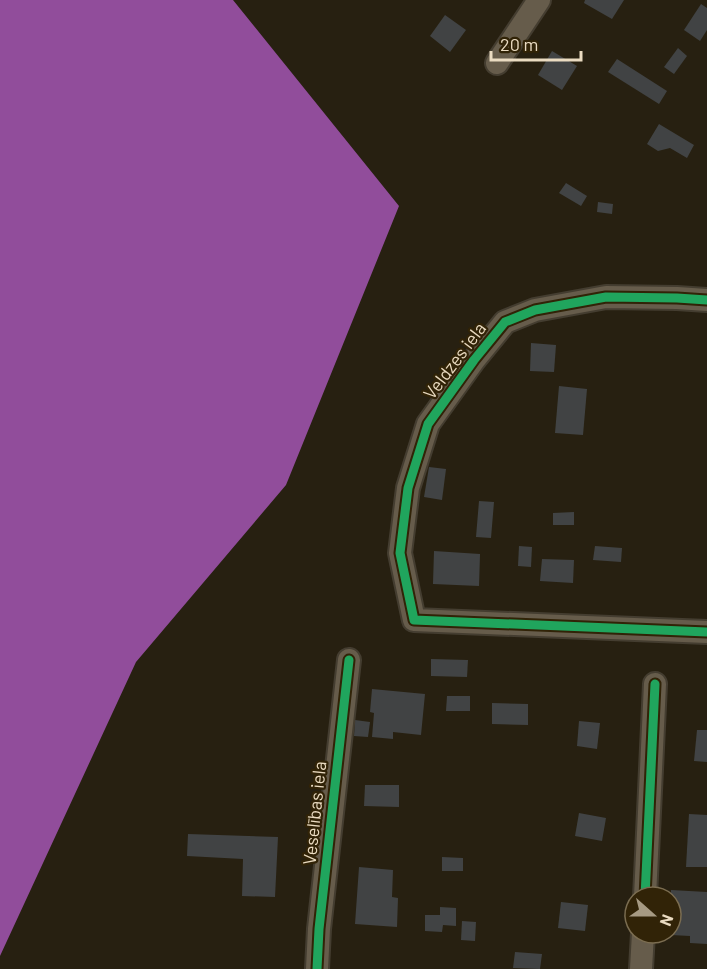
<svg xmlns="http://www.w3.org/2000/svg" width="707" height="969" font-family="Barlow,sans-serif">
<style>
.water{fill:#914d9b}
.building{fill:#414344}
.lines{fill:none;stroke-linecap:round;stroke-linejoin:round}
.street-casing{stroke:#443d30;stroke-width:26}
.street{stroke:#665c4b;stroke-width:22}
.cycleway-casing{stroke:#312307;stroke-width:13}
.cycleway{stroke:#20a55d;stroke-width:9}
.labels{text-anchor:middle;stroke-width:4.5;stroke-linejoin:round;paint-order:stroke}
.street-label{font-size:18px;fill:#eadbc1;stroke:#312307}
</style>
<rect width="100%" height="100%" fill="#272011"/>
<path class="water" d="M0,0H233L399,206L286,485L136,662L0,956Z"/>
<g class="building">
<path d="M585,0H624L612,19L584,3Z"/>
<path d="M701,4L707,8V30L700,41L684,30Z"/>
<path d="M445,15L466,30L450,52L430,36Z"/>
<path d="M678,48L687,56L674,74L664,67Z"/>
<path d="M552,51L577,66L562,90L538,75Z"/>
<path d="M617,59L667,91L659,104L608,72Z"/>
<path d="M659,124L694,145L687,158L670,148L658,151L647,144Z"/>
<path d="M566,183L587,196L581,206L559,193Z"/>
<path d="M598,202L613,204L612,214L597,212Z"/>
<path d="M531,343L556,345L554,372L530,371Z"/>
<path d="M559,386L587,389L583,435L555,433Z"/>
<path d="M429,467L446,469L442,500L424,497Z"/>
<path d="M479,501L494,502L491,538L476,537Z"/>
<path d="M574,512V525H553V513Z"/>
<path d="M519,546L532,547L531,567L518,566Z"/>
<path d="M595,546L622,548L621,562L593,560Z"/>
<path d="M434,551L480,554L479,586L433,584Z"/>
<path d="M542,559L574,560L573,583L540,581Z"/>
<path d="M431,659L468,660L467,677L431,676Z"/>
<path d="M372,689L425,694L421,735L393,732V739L372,737L374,713L370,712Z"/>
<path d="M447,696H470V711H446Z"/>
<path d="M492,703L528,704V725L492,724Z"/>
<path d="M355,720L370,722L368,737L354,736Z"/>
<path d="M579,721L600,723L597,749L577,746Z"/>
<path d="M697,730H707V762L694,761Z"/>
<path d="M365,785H399V807L364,806Z"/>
<path d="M579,813L606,818L602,841L575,836Z"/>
<path d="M689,814L707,815V867H686Z"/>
<path d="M188,834L278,837L275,897L242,896L243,859L187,856Z"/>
<path d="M442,857L463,858V871H442Z"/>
<path d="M359,867L393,870L392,897L398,898L397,927L355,924Z"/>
<path d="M671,890L707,892V944L690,943V936L671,935Z"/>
<path d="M561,902L588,905L585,931L558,928Z"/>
<path d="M440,907L456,908V926L443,925L442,932L425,931V915H440Z"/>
<path d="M462,921L476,922L475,941L461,940Z"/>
<path d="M515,952L542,954L540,969L513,968Z"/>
</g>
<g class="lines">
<defs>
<g id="street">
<path d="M497,63L539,0"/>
<path d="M707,300L677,298L606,297L535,310L505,322L474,360L428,424L408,488L400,553L414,620L707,632"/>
<path d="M645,897L655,684"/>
<path d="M317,969L319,929L349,660"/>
<path d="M641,969L643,933"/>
</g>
</defs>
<use href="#street" class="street-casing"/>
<use href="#street" class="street"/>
<defs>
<g id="cycleway">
<path d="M707,300L677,298L606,297L535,310L505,322L474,360L428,424L408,488L400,553L414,620L707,632"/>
<path d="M645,897L655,684"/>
<path d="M317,969L319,929L349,660"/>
</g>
</defs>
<use href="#cycleway" class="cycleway-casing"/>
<use href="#cycleway" class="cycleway"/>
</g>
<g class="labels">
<g class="street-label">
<text transform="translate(455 361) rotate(-53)" y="6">Veldzes iela</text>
<text transform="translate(315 813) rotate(-84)" y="6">Veselības iela</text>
</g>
</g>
<g transform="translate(653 915) rotate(111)"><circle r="28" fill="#312307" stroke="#7b6d51" stroke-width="1.5"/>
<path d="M0-4.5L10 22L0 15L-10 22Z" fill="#a69a83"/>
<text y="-9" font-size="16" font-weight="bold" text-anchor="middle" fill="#eadbc1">N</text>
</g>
<path d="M491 51v9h90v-9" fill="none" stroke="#eadbc1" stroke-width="3"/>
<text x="500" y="51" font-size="18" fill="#eadbc1" stroke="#312307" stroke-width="4.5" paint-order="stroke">20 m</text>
</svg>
